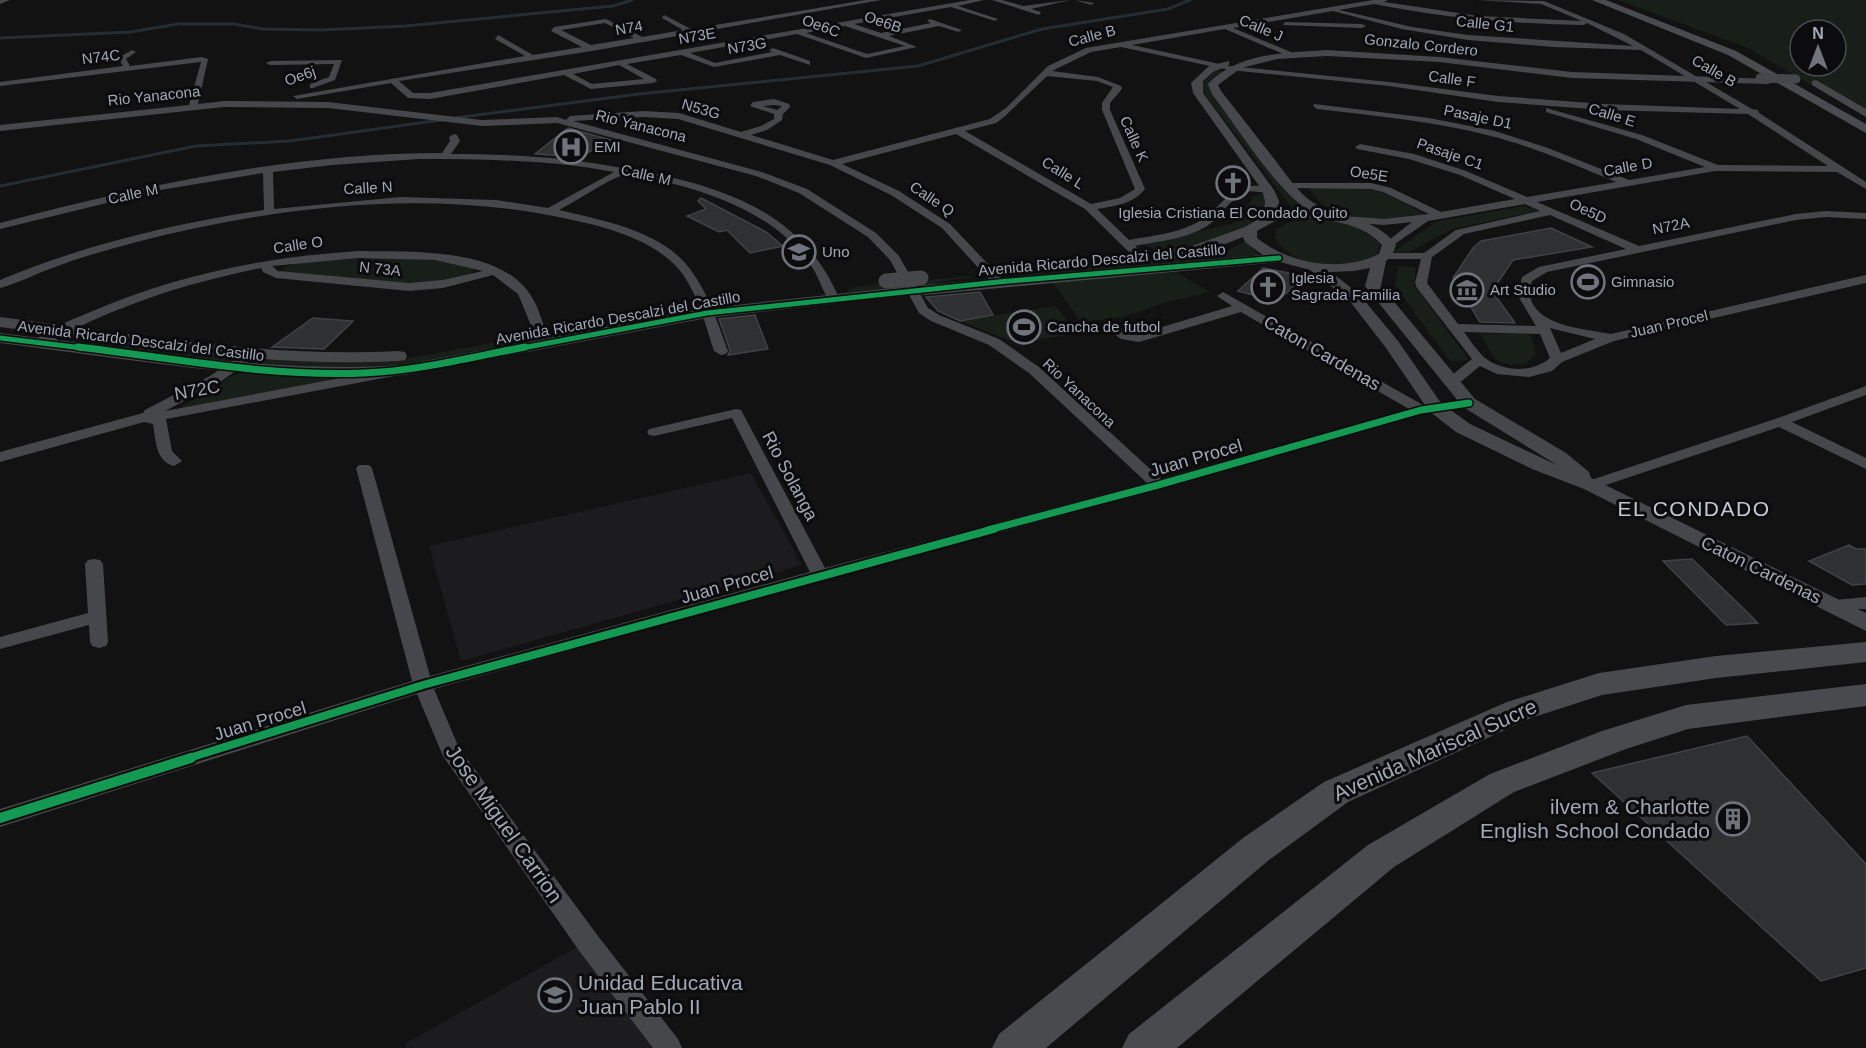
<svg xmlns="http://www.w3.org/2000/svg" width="1866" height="1048" font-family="Arial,sans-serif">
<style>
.built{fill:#1c1c1e}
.green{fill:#181f19;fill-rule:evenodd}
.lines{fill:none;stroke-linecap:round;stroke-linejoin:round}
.stream{stroke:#242d34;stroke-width:3}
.building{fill:#2f3032;stroke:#404246;stroke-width:1.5}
.minor{fill:#46474b;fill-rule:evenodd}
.tertiary{fill:#46474b;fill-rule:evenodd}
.secondary{fill:#4a4b4f;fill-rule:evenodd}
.primary{fill:#484a4d;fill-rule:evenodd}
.tertiary-bridge-far1{stroke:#46474b;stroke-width:9}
.tertiary-bridge{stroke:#46474b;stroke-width:15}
.cycleway-far3-casing{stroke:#0c0c0e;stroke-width:8}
.cycleway-far2-casing{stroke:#0c0c0e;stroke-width:10}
.cycleway-far1-casing{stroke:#0c0c0e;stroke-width:12}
.cycleway-casing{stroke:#0c0c0e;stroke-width:14}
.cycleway-far3{stroke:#139951;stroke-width:5}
.cycleway-far2{stroke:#139951;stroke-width:7}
.cycleway-far1{stroke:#139951;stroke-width:8}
.cycleway{stroke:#139951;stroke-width:10}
.labels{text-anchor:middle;stroke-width:6;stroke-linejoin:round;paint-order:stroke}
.far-street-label{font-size:15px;fill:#a1a7b5;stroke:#0c0c0e}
.far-poi-label{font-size:15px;fill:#a1a7b5;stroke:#0c0c0e;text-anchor:start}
.street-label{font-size:18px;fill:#a1a7b5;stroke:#0c0c0e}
.quarter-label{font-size:21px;letter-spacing:1.5px;fill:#c2c6d1;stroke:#0c0c0e}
.near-street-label{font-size:21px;fill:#a1a7b5;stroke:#0c0c0e}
.near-poi-label{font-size:21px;fill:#a1a7b5;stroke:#0c0c0e;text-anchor:end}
</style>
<rect width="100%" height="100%" fill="#121212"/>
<g class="built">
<path d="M751,473L802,565L461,661L429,546Z"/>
<path d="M579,946L660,1048H407L404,1044Z"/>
</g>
<g class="green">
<path d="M1618,0H1866V117L1748,48ZM1800,30H1836V66H1800Z"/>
<path d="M1214,70L1223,71L1210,83L1213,93L1304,208H1292L1204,93L1202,84Z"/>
<path d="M1307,186L1376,190L1404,202L1424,214C1401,222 1348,221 1326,207C1319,203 1313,193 1307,186Z"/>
<path d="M1268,193L1264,215L1247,229L1192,248L1159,252L1144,244L1235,223L1254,196Z"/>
<path d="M1524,206L1538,211L1452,229L1409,252H1394L1435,222Z"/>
<path d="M1305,219C1336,219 1357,223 1380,244L1378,254C1350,272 1291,270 1275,237L1276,230L1287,223Z"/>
<path d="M1246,241L1257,253L1267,257L1022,277L1013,273L1227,251Z"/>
<path d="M385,257L442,261L472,268L474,271C449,295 321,275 284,272L283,268L296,263Z"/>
<path d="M1398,266L1416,267L1414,285L1469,360L1450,361L1395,286Z"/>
<path d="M1174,271L1210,292L1167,302L1123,317L1081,322L1053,283Z"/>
<path d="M972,276L976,277L938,282L930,286L854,293L847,291L851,287Z"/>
<path d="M1055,306L1079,333L1016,343L960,321Z"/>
<path d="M685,308H693L687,311L634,320L628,325L434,362L392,367L349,370L256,365L254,362L264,358L378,360L409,358Z"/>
<path d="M73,334L235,354L234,358L222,361L61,341Z"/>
<path d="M1480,334H1530L1536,354L1526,364L1511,365L1496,360Z"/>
<path d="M249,370L300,377L353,378L177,409L232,376Z"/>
</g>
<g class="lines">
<g class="stream">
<path d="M0,38L131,32L178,24H233L263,29L321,30L405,26L613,6L632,0"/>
<path d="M454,118L639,94L918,66L1042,29L1168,9L1190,0"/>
<path d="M0,186L196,146L290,141L441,120"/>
</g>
</g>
<g class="building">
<path d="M568,128L575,130L611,140L580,157L535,154Z"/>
<path d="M701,198L766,232L783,246L750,253L727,230L719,232L687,216L706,209L698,201Z"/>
<path d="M1551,228L1592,247L1513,260L1492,291L1515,323L1480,322L1453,278L1473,248L1481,241Z"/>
<path d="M1263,268L1299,275L1290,281L1297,284L1277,301L1238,291Z"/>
<path d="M980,292L993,315L960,321L938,311L926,297Z"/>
<path d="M755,315L768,349L728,355L730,350L719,319Z"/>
<path d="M313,318L353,321L324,349L272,347Z"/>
<path d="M1849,545L1856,549H1866V584L1852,585L1809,561Z"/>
<path d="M1692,559L1742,607L1758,623L1726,625L1663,561Z"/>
<path d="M1747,736L1866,864V968L1821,981L1592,773Z"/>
</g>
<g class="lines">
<g class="minor">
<path d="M0,0H10L0,4Z"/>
<path d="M866,0H881L592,51L399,81L413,93H430L970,0H984L958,6L998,19L995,21L951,7L854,24L881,33L931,23L927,21L930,19L962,30L958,32L939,26L889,36L917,47L866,58L797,34L690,53L715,63L772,52L769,50L773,48L810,61V65L780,55L714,67L681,55L627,64L656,79L657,81L653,83L591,89L564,75L430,99L408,98L391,83L297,99L293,96L525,56L495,39L498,35L533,55L582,47L551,31L554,27L606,19L642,37L683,30L662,18L664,15L691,29ZM605,23L634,38L591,45L561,30ZM845,26L905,46L867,54L806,33ZM619,65L644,79L592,84L573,74Z"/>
<path d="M992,0H1002L1023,6L1070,0L1031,9L1041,12L1039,15Z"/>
<path d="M1075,0L1094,3L1091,5Z"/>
<path d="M1373,0H1388L1384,2L1479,16L1582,21L1541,4L1477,0L1544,1L1624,34L1752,109L1758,110L1759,113L1866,182V189L1837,172L1715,171L1537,202L1639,246L1796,214L1826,211L1866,213V219L1826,217L1796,220L1547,272L1532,281C1531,285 1529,292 1530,296C1536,327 1587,329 1611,334L1866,275V283L1614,341L1562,362L1552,371L1529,377L1497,374L1480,366L1457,385L1452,386L1445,382L1447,379L1472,359L1417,288L1415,283L1421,259H1385L1379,256L1385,253H1424L1456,230L1540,211L1525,204L1428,221L1389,248L1385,247V243L1412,222L1384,225L1345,222L1340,219L1345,216L1384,219L1429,214L1383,192L1371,189L1288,188L1283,185L1284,183H1371L1391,188L1441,212L1515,199L1460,175L1409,159L1357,149L1355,147L1360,144L1414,154L1466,171L1527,197L1616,182C1575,165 1534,147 1491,136C1434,121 1375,116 1317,109L1313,106L1314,104L1429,118L1495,131L1548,148L1629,180L1705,167L1636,139L1546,112V108L1642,135L1718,165L1828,166L1748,114L1604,110L1498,102L1389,86L1229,70L1121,47L1091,52L1052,71L1098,77L1121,86L1122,89L1110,103V110L1145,189C1133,204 1115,206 1097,209L1129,240C1151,236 1173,234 1194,224C1219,213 1229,182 1260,186C1266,186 1269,187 1273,190C1265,196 1255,189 1246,192C1231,197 1221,217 1207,226C1186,239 1159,241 1135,246L1146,257L1140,260L1136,259L1085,209L956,134L842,164L899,191L950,224L1002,279L1004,282L998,286L994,285L942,228L891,195L830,165L678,119L644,117L573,121L762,172L807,189L876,233L899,256L928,308L939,315L999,339L1039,367L1161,479L1409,409L1241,312L1139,342L1121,339L1107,329L1113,325L1139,334L1232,306L1217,296L1223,292L1423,405L1469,399L1476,403L1469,407L1422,414L1164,488L826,579L434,689L459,748L598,936L678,1039L682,1048H653L580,952L443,756L417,694L0,827V809L412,681L356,468L359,465H369L372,468L430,676L810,572L732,418L654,436L649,435L647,432L649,429L736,409L741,410L825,568L1147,483L1029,373L989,345L931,321L919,313L890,260L868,237L799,193L756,176L557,123L482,126L328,108L224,107L0,131V125L189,105L201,62L0,86V82L123,66L118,58L132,50L136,52L126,59L130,66L202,57L208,59L198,104L224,101L328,102L482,120L557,117L566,120L570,116L644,111L679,113L741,132L761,126L774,119V114L750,106L753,102L774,99L789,104L790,107L783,114L782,120L767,130L751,135L833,160L990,119L1006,108L1048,66L1086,48ZM1374,4C1444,18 1513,24 1584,25L1587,23L1633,46L1468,35L1412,27L1339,10ZM1333,11L1402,29L1468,40L1554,47L1641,50L1740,109L1604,104L1498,96L1389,82L1229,66L1132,45L1225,29L1288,56L1292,54L1291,52L1233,28ZM1047,76L1097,81L1113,87L1102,103V110L1135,189L1120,198L1091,204L965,131L996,123L1004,117ZM774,105L782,106L777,110L763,106ZM1550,215L1626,249L1539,267L1522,277L1518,296L1536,326L1458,324L1427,283L1432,257L1464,234ZM1550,328L1595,339L1561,353ZM1464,332L1540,334L1550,358C1533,373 1503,372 1485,358C1477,351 1470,340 1464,332Z"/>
<path d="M1285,22L1362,24L1366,26L1362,28L1283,25Z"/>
<path d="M342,60L335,80L313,88H310V84L329,77L334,64L270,65L266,63L270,61Z"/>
<path d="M454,134L457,135L460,141L451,154C509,154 566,157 622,168L627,166L632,169C719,186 801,209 839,298L837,301H829C822,289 818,275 810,264C779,219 724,197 674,184C663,181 633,172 624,175C610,178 575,202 559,210C601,220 657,230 686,264C707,289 717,321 728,351L726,354L721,355L714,351C705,323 696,287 675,265C650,240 610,228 577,221C432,187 276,206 133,243C107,250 81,257 55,267C37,273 19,283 0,288V280C84,245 174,223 264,210L263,173L160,190L0,229V223C144,185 292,153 442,153L450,141L449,137ZM419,159C484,159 550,160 614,172L548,208L496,200L401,197L274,209L273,172L332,165Z"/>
<path d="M359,251C408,252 493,247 527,290C537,302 541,318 546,332L545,335H535L518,294L493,275L443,288L409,291L276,278L263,272L261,268C201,280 144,297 89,322C75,328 47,349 34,346L32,343C43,331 73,319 88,313C175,275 264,257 359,251ZM359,258L435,260L483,271L443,280L409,283L278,271L272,266Z"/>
<path d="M250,350L255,351L257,354L255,357L220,382L165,411L394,368L401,372L394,376L166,419L172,451L182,461L174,466C155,461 156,440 153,424L144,422L0,462V452L143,413L145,410L210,376Z"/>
<path d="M1866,386V395L1792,422L1866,458V469L1779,427L1597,488H1585L1583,485L1585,482L1775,419Z"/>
<path d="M94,559L100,560L103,564L108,642L106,646L99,648L92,646L90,642L89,625L0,649V637L88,613L85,564L88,560Z"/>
<path d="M1866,597V609H1825L1822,605L1825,601Z"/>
</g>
<g class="tertiary">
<path d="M1327,50L1439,57L1572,72L1771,79V83L1767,84L1572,78L1439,62L1327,56L1277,59L1241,68L1218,85L1221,91C1239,114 1257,137 1275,160C1285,173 1295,188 1308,199C1336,221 1374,214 1396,245L1392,256L1386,261L1381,286L1475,399L1566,453L1589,472L1591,478L1866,613V631L1584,489L1532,469L1456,432L1429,411L1386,348L1349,300L1310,270L1280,262L924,295L916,290L924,285L1263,255L1245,242L1243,237C1227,243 1173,267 1160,254L1162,251L1192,246L1245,227L1264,216L1265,201L1262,190L1193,93L1191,83L1209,66L1229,61V65L1213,72L1203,81V93L1274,190L1279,201L1278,213L1309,210C1279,194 1235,124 1212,94L1208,84C1238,52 1286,53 1327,50ZM1308,218C1335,221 1363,224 1382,245L1379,254C1341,273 1289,264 1257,238V231L1275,221ZM1370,268L1365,286L1463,407L1557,465L1470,424L1441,403L1398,341L1359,294L1331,272L1354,271Z"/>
<path d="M1816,80L1866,109V117L1812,85V81Z"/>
<path d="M903,287L908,289L911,292L908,295L707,318L404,375C271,385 132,359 0,343V333C132,349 271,374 404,365L707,308Z"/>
<path d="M0,317C133,334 265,358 399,351L405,352L407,356L405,360L399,361C265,368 132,344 0,327Z"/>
</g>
<path class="secondary" d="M1592,0H1606L1736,51L1866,124V133L1728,55Z"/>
<g class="primary">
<path d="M1866,642V662L1716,678L1602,695L1531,718L1348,802L1269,860L1046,1048H992L999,1034L1243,838L1324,782L1507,702L1599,673L1716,656Z"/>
<path d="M1866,684V706L1688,729L1626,749L1514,792L1394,867L1177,1048H1122L1129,1034L1368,845L1490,774L1602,731L1686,705Z"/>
</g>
<path class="tertiary-bridge-far1" d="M1760,78L1796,79"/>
<path class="tertiary-bridge" d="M886,281L921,278"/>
<defs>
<g id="cycleway-far3">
<path d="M0,338L91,349"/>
<path d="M517,349L707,313L998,282L1279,258"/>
</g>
<g id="cycleway-far2">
<path d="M78,347C172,358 268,377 364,373C418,371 472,357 525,347"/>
<path d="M988,530L1158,485L1421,410L1469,403"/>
</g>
<path id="cycleway-far1" d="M186,759L423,685L994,529"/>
<path id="cycleway" d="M0,818L191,758"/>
</defs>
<use href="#cycleway-far3" class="cycleway-far3-casing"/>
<use href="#cycleway-far2" class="cycleway-far2-casing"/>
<use href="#cycleway-far1" class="cycleway-far1-casing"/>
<use href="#cycleway" class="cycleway-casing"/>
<use href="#cycleway-far3" class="cycleway-far3"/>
<use href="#cycleway-far2" class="cycleway-far2"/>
<use href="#cycleway-far1" class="cycleway-far1"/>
<use href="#cycleway" class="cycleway"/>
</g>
<defs>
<symbol id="hospital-ring" viewBox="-11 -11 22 22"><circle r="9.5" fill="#0c0c0e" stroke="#6f737c" stroke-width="1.5"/><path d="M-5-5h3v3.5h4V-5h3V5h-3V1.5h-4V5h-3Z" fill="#6f737c"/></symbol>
<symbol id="church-ring" viewBox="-11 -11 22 22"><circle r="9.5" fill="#0c0c0e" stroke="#6f737c" stroke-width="1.5"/><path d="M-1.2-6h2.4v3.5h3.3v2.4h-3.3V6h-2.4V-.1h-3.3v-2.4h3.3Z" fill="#6f737c"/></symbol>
<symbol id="university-ring" viewBox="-11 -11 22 22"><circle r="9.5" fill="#0c0c0e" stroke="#6f737c" stroke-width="1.5"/><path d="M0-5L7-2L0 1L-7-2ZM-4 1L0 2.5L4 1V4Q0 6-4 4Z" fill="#6f737c"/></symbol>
<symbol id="stadium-ring" viewBox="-11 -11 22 22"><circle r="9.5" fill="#0c0c0e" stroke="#6f737c" stroke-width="1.5"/><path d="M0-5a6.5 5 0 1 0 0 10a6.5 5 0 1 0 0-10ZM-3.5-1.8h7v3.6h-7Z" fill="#6f737c"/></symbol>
<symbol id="museum-ring" viewBox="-11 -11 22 22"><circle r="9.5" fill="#0c0c0e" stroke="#6f737c" stroke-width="1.5"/><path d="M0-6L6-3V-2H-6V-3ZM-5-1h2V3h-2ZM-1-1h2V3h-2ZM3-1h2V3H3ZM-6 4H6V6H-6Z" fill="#6f737c"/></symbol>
<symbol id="building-ring" viewBox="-11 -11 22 22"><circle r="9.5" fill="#0c0c0e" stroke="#6f737c" stroke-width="1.5"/><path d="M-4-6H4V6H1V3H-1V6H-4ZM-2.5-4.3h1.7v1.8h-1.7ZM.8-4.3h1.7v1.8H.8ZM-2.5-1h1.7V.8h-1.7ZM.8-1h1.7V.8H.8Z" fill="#6f737c"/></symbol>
<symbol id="school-ring" viewBox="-11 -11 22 22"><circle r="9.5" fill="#0c0c0e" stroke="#6f737c" stroke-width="1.5"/><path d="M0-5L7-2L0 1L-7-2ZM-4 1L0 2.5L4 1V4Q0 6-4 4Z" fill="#6f737c"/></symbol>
</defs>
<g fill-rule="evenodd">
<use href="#hospital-ring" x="552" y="128" width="38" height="38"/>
<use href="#church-ring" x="1214" y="164" width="38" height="38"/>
<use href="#university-ring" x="780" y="233" width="38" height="38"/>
<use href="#stadium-ring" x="1569" y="263" width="38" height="38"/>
<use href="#church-ring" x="1249" y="268" width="38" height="38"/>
<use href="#museum-ring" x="1448" y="271" width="38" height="38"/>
<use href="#stadium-ring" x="1005" y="308" width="38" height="38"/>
<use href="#building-ring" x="1714" y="800" width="38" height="38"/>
<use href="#school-ring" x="536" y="976" width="38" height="38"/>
</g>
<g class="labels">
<g class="far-street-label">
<text transform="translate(883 22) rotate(19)" y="5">Oe6B</text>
<text transform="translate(1485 24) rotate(6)" y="5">Calle G1</text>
<text transform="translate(821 26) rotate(20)" y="5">Oe6C</text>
<text transform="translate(629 28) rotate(-10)" y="5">N74</text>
<text transform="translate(1261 28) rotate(23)" y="5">Calle J</text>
<text transform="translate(697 36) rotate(-10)" y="5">N73E</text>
<text transform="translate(1092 36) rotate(-15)" y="5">Calle B</text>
<text transform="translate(1421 45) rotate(6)" y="5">Gonzalo Cordero</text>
<text transform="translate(747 46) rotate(-10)" y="5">N73G</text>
<text transform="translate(101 57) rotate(-7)" y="5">N74C</text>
<text transform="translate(1714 71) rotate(30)" y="5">Calle B</text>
<text transform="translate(300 76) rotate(-19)" y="5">Oe6j</text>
<text transform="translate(1452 79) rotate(8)" y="5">Calle F</text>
<text transform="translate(154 96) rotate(-6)" y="5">Rio Yanacona</text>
<text transform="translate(701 109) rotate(16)" y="5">N53G</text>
<text transform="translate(1612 115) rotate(17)" y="5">Calle E</text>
<text transform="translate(1478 117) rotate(12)" y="5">Pasaje D1</text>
<text transform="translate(641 126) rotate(14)" y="5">Rio Yanacona</text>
<text transform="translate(1134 139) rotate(66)" y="5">Calle K</text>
<text transform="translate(1450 154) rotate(19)" y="5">Pasaje C1</text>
<text transform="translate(1628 167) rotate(-10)" y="5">Calle D</text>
<text transform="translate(1063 173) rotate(32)" y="5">Calle L</text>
<text transform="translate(1369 174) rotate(9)" y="5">Oe5E</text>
<text transform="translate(646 175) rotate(13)" y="5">Calle M</text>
<text transform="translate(368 188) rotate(-3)" y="5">Calle N</text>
<text transform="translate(133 194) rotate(-12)" y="5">Calle M</text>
<text transform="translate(932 199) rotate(34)" y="5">Calle Q</text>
<text transform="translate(1588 211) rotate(25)" y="5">Oe5D</text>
<text transform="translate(1671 226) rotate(-11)" y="5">N72A</text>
<text transform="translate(298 245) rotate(-8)" y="5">Calle O</text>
<text transform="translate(1102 260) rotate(-5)" y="5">Avenida Ricardo Descalzi del Castillo</text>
<text transform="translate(380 269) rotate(6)" y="5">N 73A</text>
<text transform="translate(618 318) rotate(-10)" y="5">Avenida Ricardo Descalzi del Castillo</text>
<text transform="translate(1669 324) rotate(-13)" y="5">Juan Procel</text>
<text transform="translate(141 341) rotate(7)" y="5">Avenida Ricardo Descalzi del Castillo</text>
<text transform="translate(1079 393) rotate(43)" y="5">Rio Yanacona</text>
</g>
<g class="far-poi-label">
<text x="594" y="152">EMI</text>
<text x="1233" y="218" text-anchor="middle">Iglesia Cristiana El Condado Quito</text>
<text x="822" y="257">Uno</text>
<text x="1291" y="283">Iglesia<tspan x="1291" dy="17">Sagrada Familia</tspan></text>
<text x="1611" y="287">Gimnasio</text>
<text x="1490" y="295">Art Studio</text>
<text x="1047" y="332">Cancha de futbol</text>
</g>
<g class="street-label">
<text transform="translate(1322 353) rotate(30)" y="6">Caton Cardenas</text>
<text transform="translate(197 390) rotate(-10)" y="6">N72C</text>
<text transform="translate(1196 458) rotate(-16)" y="6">Juan Procel</text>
<text transform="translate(790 476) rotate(62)" y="6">Rio Solanga</text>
<text transform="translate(1761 570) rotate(26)" y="6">Caton Cardenas</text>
<text transform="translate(727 585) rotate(-16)" y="6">Juan Procel</text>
<text transform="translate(260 721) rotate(-17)" y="6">Juan Procel</text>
</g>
<g class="quarter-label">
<text x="1694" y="516">EL CONDADO</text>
</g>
<g class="near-street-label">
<text transform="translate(1435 750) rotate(-24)" y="7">Avenida Mariscal Sucre</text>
<text transform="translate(504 824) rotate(55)" y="7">Jose Miguel Carrion</text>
</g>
<g class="near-poi-label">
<text x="1710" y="814">ilvem &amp; Charlotte<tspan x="1710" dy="24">English School Condado</tspan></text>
<text x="578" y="990" text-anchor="start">Unidad Educativa<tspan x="578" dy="24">Juan Pablo II</tspan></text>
</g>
</g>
<g transform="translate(1818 48)"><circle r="28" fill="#0c0c0e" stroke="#484a51" stroke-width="1.5"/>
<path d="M0-4.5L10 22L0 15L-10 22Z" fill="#6f737c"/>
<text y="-9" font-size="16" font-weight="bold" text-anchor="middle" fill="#a1a7b5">N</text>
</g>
</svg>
